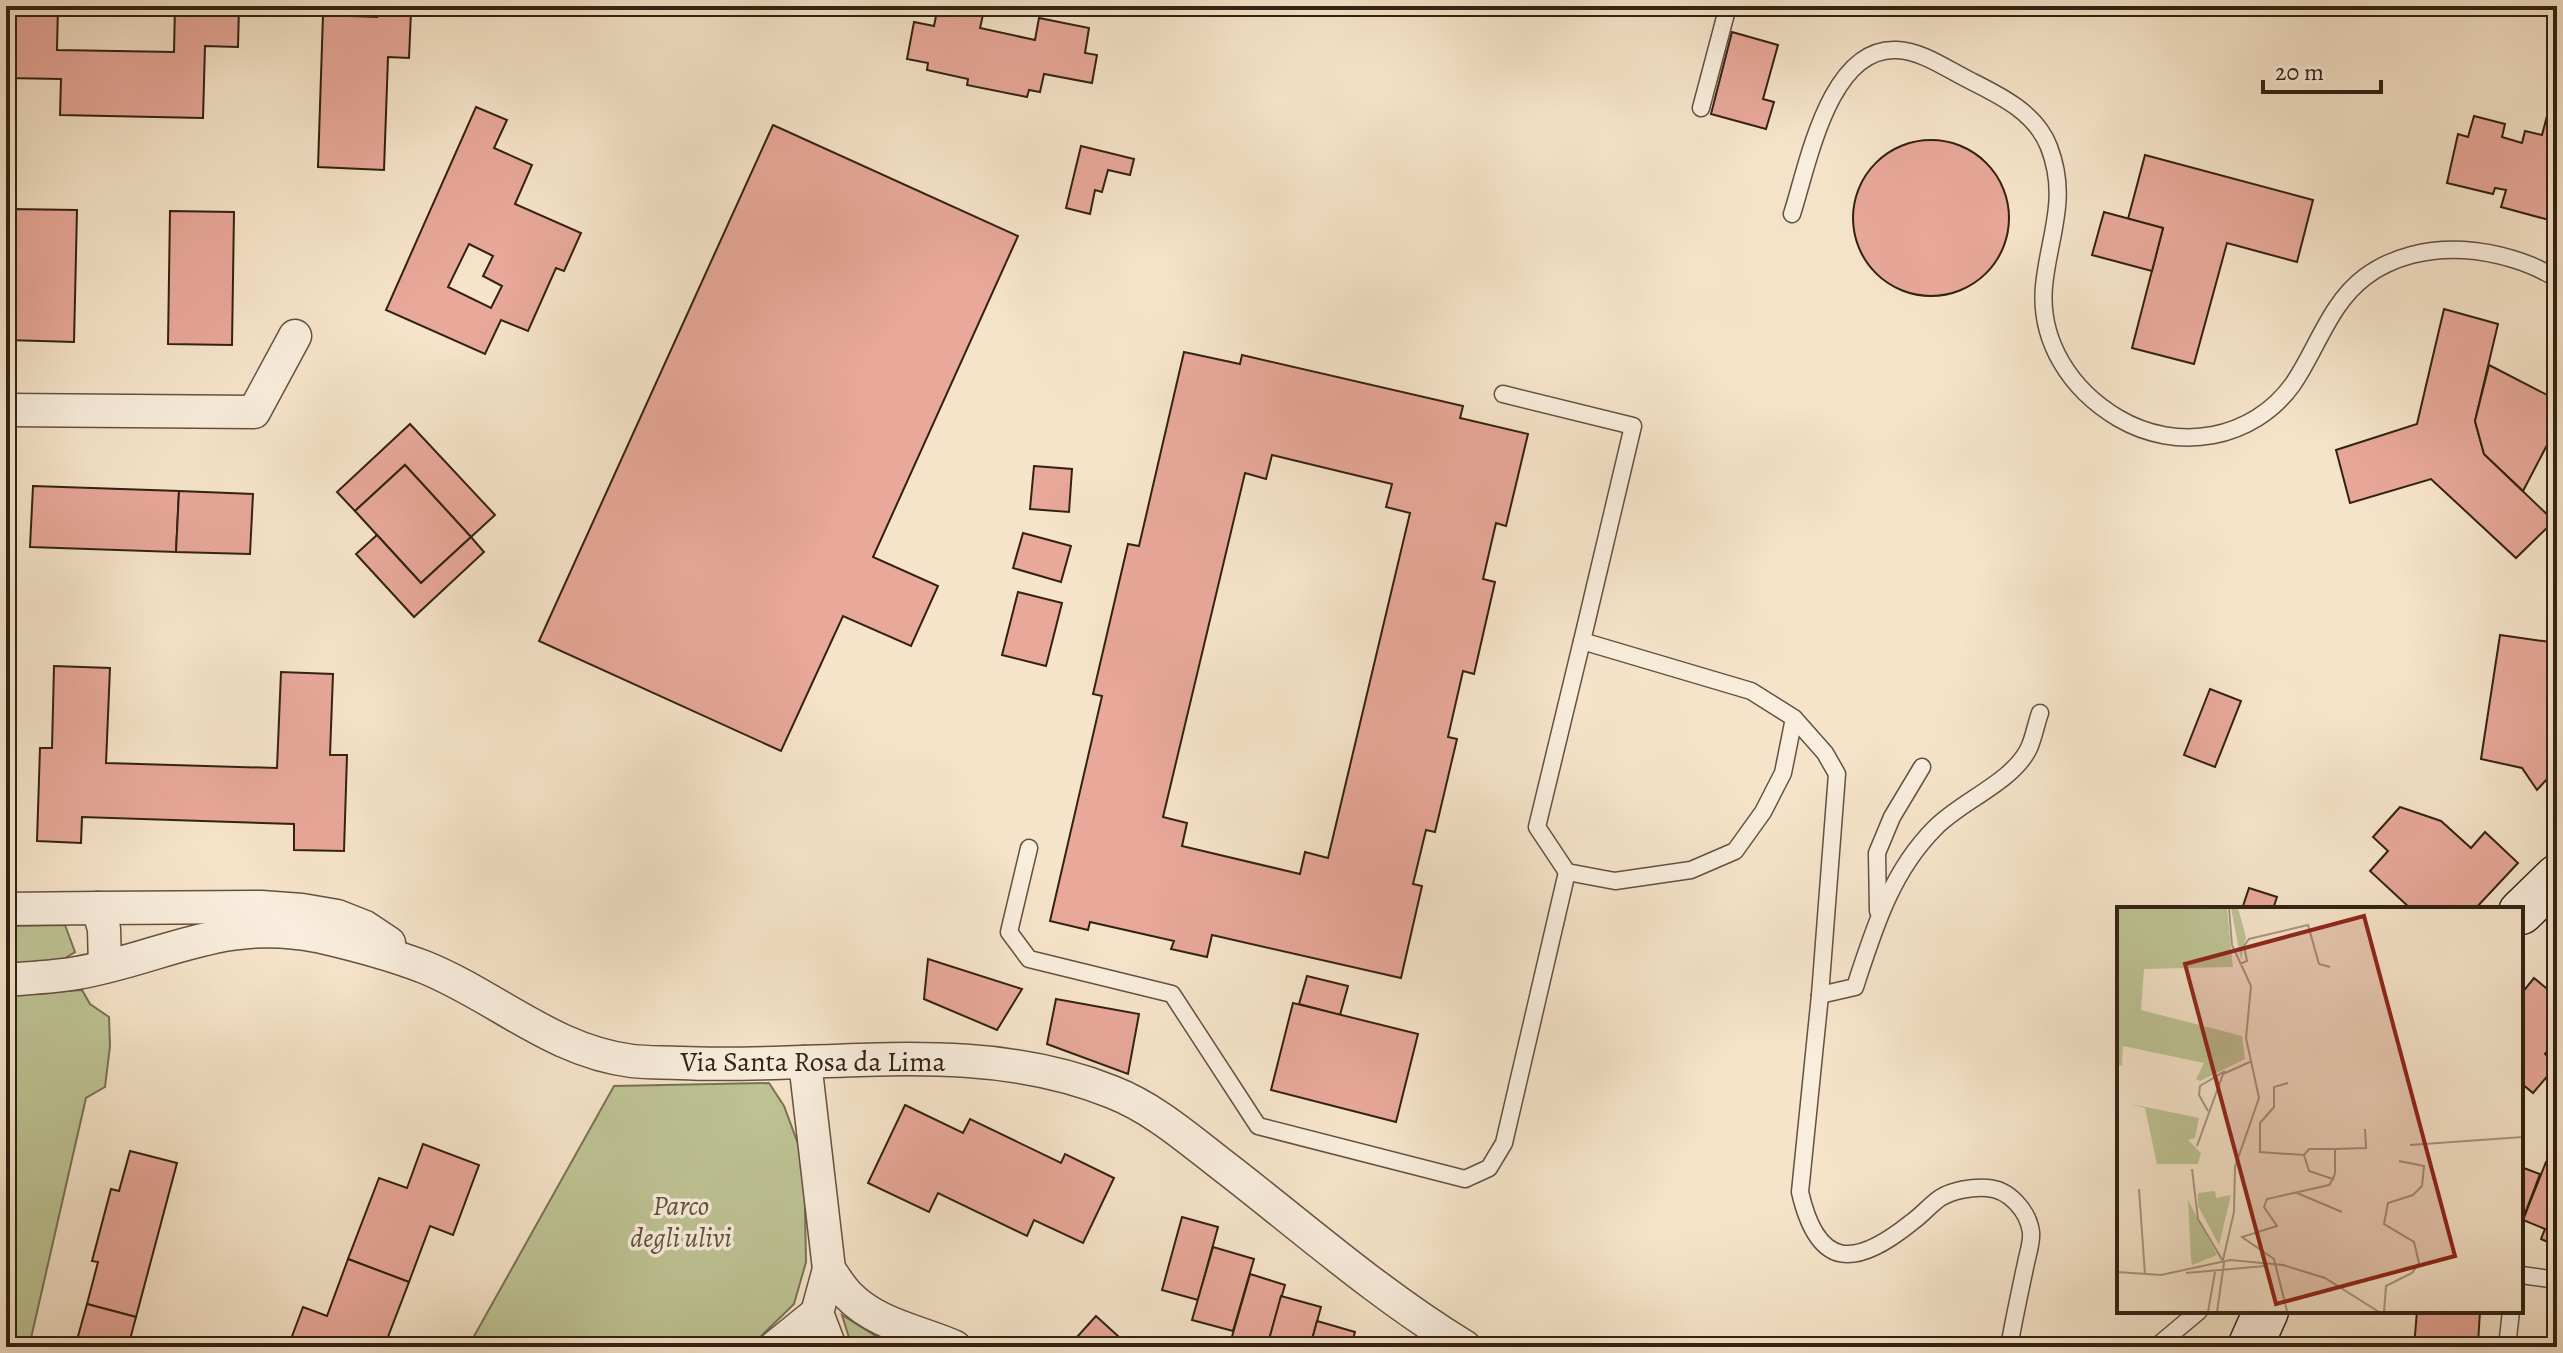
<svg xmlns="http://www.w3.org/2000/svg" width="2563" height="1353" font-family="Alegreya,serif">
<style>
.green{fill:#bec495;stroke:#787354;stroke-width:2}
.building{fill:#e8a89a;stroke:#322213;stroke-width:2;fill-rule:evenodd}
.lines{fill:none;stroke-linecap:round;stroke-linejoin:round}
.lane-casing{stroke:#635241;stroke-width:19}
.street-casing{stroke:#635241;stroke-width:35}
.secondary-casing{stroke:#322213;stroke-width:47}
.lane{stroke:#f9eddd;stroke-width:16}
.street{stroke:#f9eddd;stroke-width:32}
.secondary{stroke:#f9eddd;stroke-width:44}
.labels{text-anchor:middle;stroke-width:7;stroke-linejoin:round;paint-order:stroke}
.street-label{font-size:28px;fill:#322213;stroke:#f9eddd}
.park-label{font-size:28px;font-style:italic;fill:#5c533a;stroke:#f9eddd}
.inset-road{fill:none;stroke:#a89681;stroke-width:2}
.view{fill:#8f2418;fill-opacity:0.15;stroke:#8f2418;stroke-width:4}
.inset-edge{fill:none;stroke:#322213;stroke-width:4}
</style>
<rect width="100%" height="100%" fill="#f6e4ca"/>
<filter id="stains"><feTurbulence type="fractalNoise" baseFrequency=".0025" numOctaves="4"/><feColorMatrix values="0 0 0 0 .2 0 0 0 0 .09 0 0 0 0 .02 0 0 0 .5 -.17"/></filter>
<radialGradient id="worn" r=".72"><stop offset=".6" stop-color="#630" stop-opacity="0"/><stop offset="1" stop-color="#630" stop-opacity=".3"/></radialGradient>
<g class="green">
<path d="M65,925L75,952L62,960L6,964V926Z"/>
<path d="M82,990L90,1004L109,1017L110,1046L105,1087L86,1098L29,1347H6V995Z"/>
<path d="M769,1083L784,1106L804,1160L806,1262L794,1304L750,1347H468L614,1086Z"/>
<path d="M842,1315L890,1345L894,1347H852Z"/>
</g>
<g class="building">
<path d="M6,6H58L57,50L174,52L175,6H239L238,47L205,46L203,118L60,115L61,79L6,78Z"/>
<path d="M378,6H440V12L411,11L409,58L388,57L384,170L318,167L323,15L377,17Z"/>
<path d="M938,6H985L980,28L1035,40L1039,18L1089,28L1085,53L1097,55L1092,83L1044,74L1040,92L1029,90L1027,97L967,85L968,79L927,70L928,63L907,59L914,22L934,26Z"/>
<path d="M1732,32L1778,45L1763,99L1774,102L1766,129L1711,114Z"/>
<path d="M2557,78V186L2549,220L2501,207L2506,190L2495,188L2493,194L2447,183L2458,134L2468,137L2474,116L2505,124L2502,137L2522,143L2525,131L2542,135Z"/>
<path d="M476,107L507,120L494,148L532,165L515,204L581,233L564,271L556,268L528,331L501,320L485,354L386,310ZM469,244L493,256L483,276L502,286L491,308L448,287Z"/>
<path d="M773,125L1018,236L873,557L938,586L911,646L843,616L781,751L539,641Z"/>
<circle cx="1931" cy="218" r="78"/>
<path d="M1081,146L1134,159L1130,175L1108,170L1102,192L1095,190L1090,214L1066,208Z"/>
<path d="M2145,155L2313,200L2297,262L2227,243L2194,364L2132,348L2163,228L2128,219Z"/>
<path d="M11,209L77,210L74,342L7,340Z"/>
<path d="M170,211L234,212L232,345L168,344Z"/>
<path d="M2104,212L2163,228L2152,271L2092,255Z"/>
<path d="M2444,309L2498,324L2475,421L2484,454L2554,521L2516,558L2431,479L2350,503L2336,450L2417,424Z"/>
<path d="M1184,352L1240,364L1242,355L1463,406L1460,418L1528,434L1506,526L1496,523L1483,579L1495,582L1474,674L1463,671L1448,737L1457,739L1435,832L1426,830L1413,884L1422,886L1401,978L1212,935L1207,957L1171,949L1174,941L1090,922L1088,930L1050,921L1102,696L1093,694L1128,544L1139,546ZM1272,455L1392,484L1386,507L1410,513L1328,858L1305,852L1300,874L1182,846L1187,823L1163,817L1245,473L1266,479Z"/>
<path d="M2489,365L2557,400V426L2523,491L2484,454L2475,421Z"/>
<path d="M410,424L495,515L471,537L405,465L355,511L337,492Z"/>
<path d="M405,465L471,537L421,583L355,511Z"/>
<path d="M1034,466L1072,469L1069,512L1030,509Z"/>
<path d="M33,486L179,491L176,552L30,547Z"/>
<path d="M179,491L253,494L250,554L176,552Z"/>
<path d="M1023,533L1071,546L1061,582L1013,568Z"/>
<path d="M377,535L421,583L471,537L484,552L414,617L356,554Z"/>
<path d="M1018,592L1062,603L1046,666L1002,655Z"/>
<path d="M2500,635L2557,643V768L2537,790L2522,768L2481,759Z"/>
<path d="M54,666L110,668L106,763L277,768L281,672L333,674L330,755H347L344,851L294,850V824L82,817L81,843L37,841L40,748H52Z"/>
<path d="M2210,689L2241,701L2215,767L2184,755Z"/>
<path d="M2400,807L2441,821L2471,848L2485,832L2518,863L2475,909H2411L2370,871L2388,851L2373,837Z"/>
<path d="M2249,888L2277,897L2273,909H2242Z"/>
<path d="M928,959L1022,989L997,1030L924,999Z"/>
<path d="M1307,976L1348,986L1340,1015L1299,1004Z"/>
<path d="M2534,978L2557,997V1039L2545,1054L2557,1065L2533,1093L2521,1083V994Z"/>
<path d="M1056,999L1139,1014L1128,1074L1047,1044Z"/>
<path d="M1293,1003L1418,1034L1396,1122L1271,1090Z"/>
<path d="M905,1105L963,1133L970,1119L1061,1163L1065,1154L1114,1178L1083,1243L1034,1220L1027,1236L938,1193L929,1212L868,1183Z"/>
<path d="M423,1144L479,1165L453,1235L430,1226L409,1282L348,1259L379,1178L407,1188Z"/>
<path d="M130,1151L177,1163L136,1317L87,1304L98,1262L92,1261L111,1189L119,1191Z"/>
<path d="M2546,1162L2557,1166V1246L2541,1239L2545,1229L2523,1220Z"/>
<path d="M2521,1167L2540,1174L2521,1224Z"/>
<path d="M1182,1217L1218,1227L1198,1300L1162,1290Z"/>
<path d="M1213,1247L1254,1259L1233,1331L1192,1320Z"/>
<path d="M348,1259L409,1282L384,1347H288L303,1307L327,1316Z"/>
<path d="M1250,1274L1285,1285L1267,1347H1229Z"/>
<path d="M1281,1296L1321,1307L1310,1347H1267Z"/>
<path d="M87,1304L136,1317L128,1347H75Z"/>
<path d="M2417,1311H2480L2478,1344L2457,1343V1347H2414Z"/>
<path d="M1096,1316L1130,1347H1068Z"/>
<path d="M1317,1321L1355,1332L1351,1347H1310Z"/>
</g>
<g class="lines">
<defs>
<g id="lane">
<path d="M1701,108L1728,6"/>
<path d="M1792,214C1808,165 1829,46 1897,50C1923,51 1948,70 1971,81C2001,96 2036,113 2049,147C2069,199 2049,235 2044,286C2039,342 2071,390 2118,418C2177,453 2253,440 2293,384C2317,349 2330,303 2365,277C2393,256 2429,248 2464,250C2495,252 2531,262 2557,279"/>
<path d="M1503,394L1633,426L1582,641"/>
<path d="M1794,718L1783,773L1763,812L1735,851L1691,870L1615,881L1567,872L1537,827L1582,641L1751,691L1794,718L1825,753L1837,774L1820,995L1800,1192C1818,1270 1855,1268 1912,1222C1922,1215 1930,1205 1940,1198C1953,1190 1972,1187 1987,1188C2009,1189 2028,1211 2031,1232C2032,1242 2028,1253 2026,1263C2020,1291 2014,1319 2009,1347"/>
<path d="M1029,848L1009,932L1029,959L1172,994L1258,1126L1465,1179L1489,1168L1504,1143L1567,872"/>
<path d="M1878,911L1877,853L1892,817L1922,767"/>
<path d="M1820,995L1855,987C1874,929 1891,872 1935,828C1961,801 2013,782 2029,748C2034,737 2036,724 2040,713"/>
<path d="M2521,1275L2557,1280"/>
<path d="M2156,1347L2199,1311"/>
<path d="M2507,1347L2511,1311"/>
</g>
<g id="street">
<path d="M6,410L254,412L295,336"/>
<path d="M98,908L261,907L302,910L337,916L365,927L389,943"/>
<path d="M6,909L98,908L104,929L105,966"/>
<path d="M6,980C29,978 54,977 77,973C163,958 223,917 317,936C352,944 390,954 424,967C496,996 552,1051 632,1061C648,1063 664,1062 680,1063C823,1070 974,1036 1112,1092C1156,1109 1193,1143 1230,1171C1307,1231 1381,1296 1465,1347"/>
<path d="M805,1062L829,1269C835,1278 841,1288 848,1295C877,1325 919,1331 955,1347"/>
<path d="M829,1269L817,1313L830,1347"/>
<path d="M775,1347L817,1313"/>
</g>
<g id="secondary">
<path d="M2521,912L2557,877"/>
<path d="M2250,1347L2266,1311"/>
</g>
</defs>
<use href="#lane" class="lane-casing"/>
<use href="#street" class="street-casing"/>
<use href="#secondary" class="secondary-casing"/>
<use href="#lane" class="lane"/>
<use href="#street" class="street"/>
<use href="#secondary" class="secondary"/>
</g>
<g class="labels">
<g class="street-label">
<text x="813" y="1071">Via Santa Rosa da Lima</text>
</g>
<g class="park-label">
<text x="681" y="1215">Parco<tspan x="681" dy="32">degli ulivi</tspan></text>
</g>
</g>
<g transform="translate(2117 907)">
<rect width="406" height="406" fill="#f6e4ca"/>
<path d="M0,1H110L116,60L27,62L24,103L125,129L128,152L83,174L79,172L87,156L6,139L5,159L0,158ZM114,1H121L129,30L124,53ZM14,197L82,211L78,231L71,233L84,246L81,257H40L28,201ZM98,284L99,291L114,288L102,338L81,299V286ZM71,293L100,348L75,358L74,351Z" fill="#bec495"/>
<path class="inset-road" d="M123,57L130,54L127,39L132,32L191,18L202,57L213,60M171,176L157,180V200L143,216V245L187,248M91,204L82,188L83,179L108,164M293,238L406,230M80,239L106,167L135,154M218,242L249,241L248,222M75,262L81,312L107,356L100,405M22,282L28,368M180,286L225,305M106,353L117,305L118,260L142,191L129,131L134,79L115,38L112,1M0,365L44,368L113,353L166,358L208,371L262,405M69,366L148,359M170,404L157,352L125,330L160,319L147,300L150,292L212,278L216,272L218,266V242H192L187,248L192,264L216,272M91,405L98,365M267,405L269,379L295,366L302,356L297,335L267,317L271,296L296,288L305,279L307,259L282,254"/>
<path class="view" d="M247,9L338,349L159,397L68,57Z"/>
<rect width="406" height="406" class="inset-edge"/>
</g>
<rect width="2563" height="1353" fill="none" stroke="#f6e4ca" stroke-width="32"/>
<rect x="8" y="8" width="2547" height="1337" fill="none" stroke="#322213" stroke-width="4"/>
<rect x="16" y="16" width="2531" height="1321" fill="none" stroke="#322213" stroke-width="2"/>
<path d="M2263 80v12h118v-12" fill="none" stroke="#322213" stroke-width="4"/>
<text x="2275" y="80" font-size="24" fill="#322213" stroke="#f9eddd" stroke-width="6" paint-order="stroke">20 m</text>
<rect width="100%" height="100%" filter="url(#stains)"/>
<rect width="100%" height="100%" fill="url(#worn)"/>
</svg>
